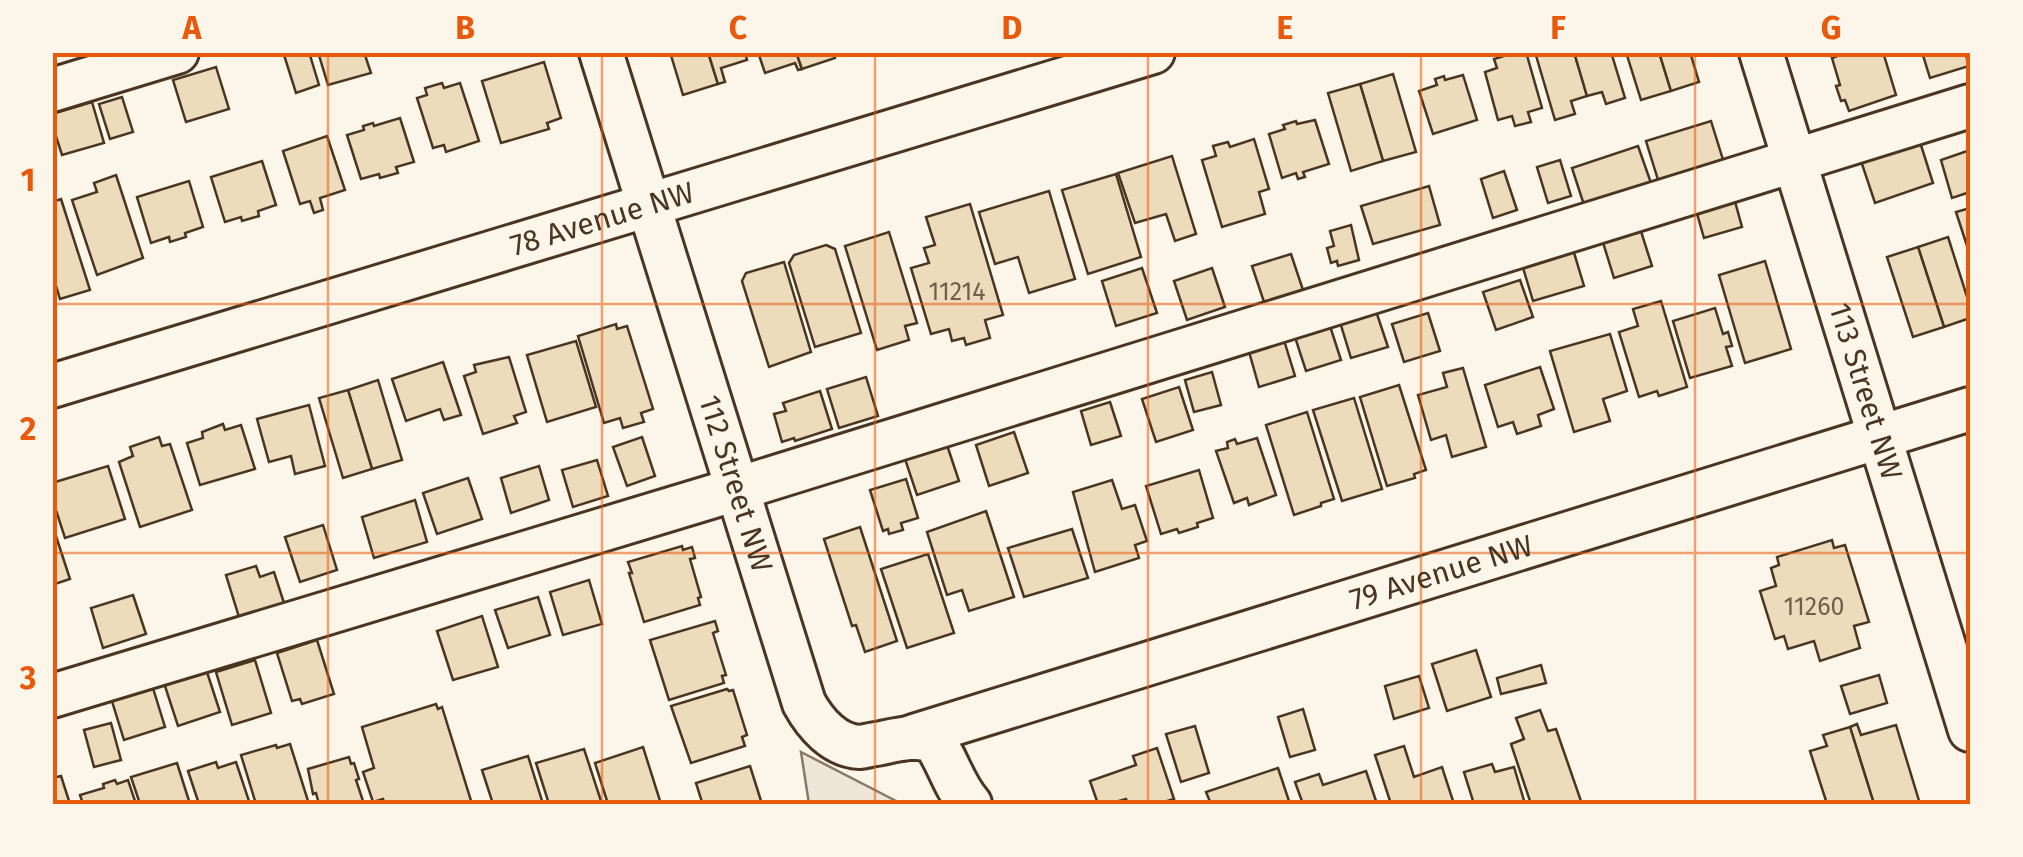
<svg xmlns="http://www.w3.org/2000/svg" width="2023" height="857" font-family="'Fira Sans',sans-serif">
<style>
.green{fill:#ede6d9;stroke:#887966;stroke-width:2.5}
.building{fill:#ecdcbc;stroke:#4a3520;stroke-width:2.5}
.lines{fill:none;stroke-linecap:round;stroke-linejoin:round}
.minor-casing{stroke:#4a3520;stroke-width:48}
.minor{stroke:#fbf6e9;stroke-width:42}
.grid{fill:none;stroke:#e8590c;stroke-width:2.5;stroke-opacity:0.55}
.labels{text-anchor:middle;stroke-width:8;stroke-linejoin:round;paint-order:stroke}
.number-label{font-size:25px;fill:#725f47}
.street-label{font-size:30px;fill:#4a3520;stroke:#fbf6e9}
.neatline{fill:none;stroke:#e8590c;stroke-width:4}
.grid-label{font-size:32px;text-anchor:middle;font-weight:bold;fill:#e8590c}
</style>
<rect width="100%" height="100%" fill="#fbf6e9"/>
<path class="green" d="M801,752L902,804H809Z"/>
<g class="building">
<path d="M291,52H309L319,85L296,93L284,55Z"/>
<path d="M318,52H364L371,73L328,85Z"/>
<path d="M670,52H708L718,84L683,95Z"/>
<path d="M708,52H745L747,60L721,68L725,82L718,84Z"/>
<path d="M758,52H796L802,69L798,70L795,63L765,73Z"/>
<path d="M796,52H833L835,58L802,69Z"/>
<path d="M1517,52H1526L1542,108L1528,112L1531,122L1515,126L1512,116L1498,120L1485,72L1497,68L1494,59Z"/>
<path d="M1535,52H1574L1587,96L1571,101L1575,114L1555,120Z"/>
<path d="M1574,52H1611L1625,98L1606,104L1602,92L1587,96Z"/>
<path d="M1626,52H1659L1671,91L1641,100Z"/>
<path d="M1659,52H1690L1699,82L1671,91Z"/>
<path d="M1848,52H1883L1896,95L1849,111L1845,100L1841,101L1836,86L1840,85L1832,58Z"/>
<path d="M1922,52H1965L1969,66L1930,78Z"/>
<path d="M544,62L561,118L547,123L549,129L501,143L482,81Z"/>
<path d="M216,67L229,109L186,122L173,80Z"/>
<path d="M1393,74L1416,152L1383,161L1360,84Z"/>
<path d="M1463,75L1477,120L1433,134L1419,91L1437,85L1435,79L1444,76L1445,80Z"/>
<path d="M442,83L444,88L460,83L479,141L446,152L444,145L433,148L417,98L427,95L425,88Z"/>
<path d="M1360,84L1383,161L1351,171L1328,93Z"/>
<path d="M122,97L133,132L110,139L99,104Z"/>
<path d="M92,102L104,143L62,155L52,124V114Z"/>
<path d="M400,118L414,162L396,167L398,173L380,178L379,174L361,179L347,135L364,130L363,126L373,123L374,126Z"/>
<path d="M1315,120L1329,164L1303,172L1305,177L1298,179L1296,173L1282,178L1269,134L1285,129L1283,125L1296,121L1297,124Z"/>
<path d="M1711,121L1724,163L1659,183L1646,141Z"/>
<path d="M327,136L345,190L320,198L323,210L314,213L310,201L300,204L283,151Z"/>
<path d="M1254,139L1269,189L1259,192L1265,214L1222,227L1202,160L1216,156L1213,146L1228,142L1230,147Z"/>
<path d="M1920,142L1933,183L1875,203L1861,161Z"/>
<path d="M1638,146L1651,183L1584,205L1572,168Z"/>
<path d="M1970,150V192L1952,198L1941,160Z"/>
<path d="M1172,156L1196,234L1175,241L1166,214L1135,223L1118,173Z"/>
<path d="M1560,160L1571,196L1548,203L1537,167Z"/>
<path d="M262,161L276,205L258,211L259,216L242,221L241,217L225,222L211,177Z"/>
<path d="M1504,171L1517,210L1493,218L1481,179Z"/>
<path d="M1116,174L1141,257L1088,274L1062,190Z"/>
<path d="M116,175L143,258L97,275L72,200L97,192L94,183Z"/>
<path d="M189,181L203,227L185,233L186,237L170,242L169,237L151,243L137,197Z"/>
<path d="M1429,186L1440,225L1373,244L1361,206Z"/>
<path d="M1049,191L1075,279L1029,293L1018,257L995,264L979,212Z"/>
<path d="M1734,198L1742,227L1704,238L1696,210Z"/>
<path d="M61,199L90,290L60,299L52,273V202Z"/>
<path d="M970,204L1003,315L985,320L990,338L966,345L964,338L952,341L949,329L931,334L911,268L929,263L924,248L935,245L926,217Z"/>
<path d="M1970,208V255L1956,212Z"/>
<path d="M1351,225L1359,260L1338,266L1337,261L1331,263L1327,248L1334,246L1330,231Z"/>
<path d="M1639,225L1652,266L1614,278L1601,236Z"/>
<path d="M889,232L917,323L905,326L909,340L877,350L845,246Z"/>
<path d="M1948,237L1970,306V318L1944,327L1918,247Z"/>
<path d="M826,245L835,249L861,333L815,347L789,263L794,255Z"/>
<path d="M1572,246L1584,286L1533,301L1521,261Z"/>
<path d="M1918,247L1944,327L1913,337L1887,257Z"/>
<path d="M1291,254L1304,293L1265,305L1252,266Z"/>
<path d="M1765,261L1791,349L1745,363L1719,275Z"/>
<path d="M784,262L811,352L769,367L742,281L746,273Z"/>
<path d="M1142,268L1157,313L1116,326L1102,281Z"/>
<path d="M1212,268L1225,307L1187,320L1174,281Z"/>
<path d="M1520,280L1533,317L1496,330L1483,292Z"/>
<path d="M1661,301L1687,387L1659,396L1657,391L1639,397L1619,332L1638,326L1633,309Z"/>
<path d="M1715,308L1723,334L1728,332L1732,346L1726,347L1732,366L1690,378L1673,321Z"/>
<path d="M1376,311L1388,347L1351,358L1340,322Z"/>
<path d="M1428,313L1440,351L1404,362L1392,324Z"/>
<path d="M1329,323L1341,360L1306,371L1294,334Z"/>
<path d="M616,324L617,329L627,326L653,409L641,413L644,422L623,428L620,418L604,423L578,336Z"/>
<path d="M1610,334L1627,391L1603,399L1610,421L1574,432L1550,351Z"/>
<path d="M1283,337L1295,376L1259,387L1248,348Z"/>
<path d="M576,341L596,407L547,422L527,355Z"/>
<path d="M509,357L526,412L514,416L517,423L483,434L464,376L476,372L474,365Z"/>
<path d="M443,362L461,415L444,420L440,409L406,421L392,379Z"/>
<path d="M1540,367L1554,409L1538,415L1541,426L1517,434L1513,422L1498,427L1485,385Z"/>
<path d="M1463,368L1486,447L1452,457L1446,435L1431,440L1418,395L1447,387L1443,373Z"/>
<path d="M1212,372L1221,405L1194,412L1185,380Z"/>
<path d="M866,377L878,416L839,428L827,389Z"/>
<path d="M378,380L402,460L372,469L348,390Z"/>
<path d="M1399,385L1426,470L1414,474L1415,478L1387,486L1360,397Z"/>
<path d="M1179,387L1193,430L1156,442L1142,399Z"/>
<path d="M348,390L372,469L343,478L319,398Z"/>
<path d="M820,391L832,429L795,441L794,438L782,442L774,414L786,411L783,403Z"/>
<path d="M1354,398L1382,489L1342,501L1313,410Z"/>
<path d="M1110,402L1121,436L1091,445L1081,411Z"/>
<path d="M309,405L325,466L295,474L291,456L269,462L257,419Z"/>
<path d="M1307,412L1334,499L1321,503V506L1294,515L1266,425Z"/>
<path d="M223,424L225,430L241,425L255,469L200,485L187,443L203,438L202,432Z"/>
<path d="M1014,432L1028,473L989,486L976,445Z"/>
<path d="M159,437L162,446L170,444L192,510L140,527L119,462L133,456L130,447Z"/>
<path d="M642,437L655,476L627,486L613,447Z"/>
<path d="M1257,438L1276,495L1249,505L1247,498L1234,503L1216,451L1228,448L1227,442L1235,439L1237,444Z"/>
<path d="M945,439L959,481L917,495L903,453Z"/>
<path d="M597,460L608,496L573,507L562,470Z"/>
<path d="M108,466L125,519L65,538L52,498V483Z"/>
<path d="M539,466L549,500L511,513L501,478Z"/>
<path d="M1199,470L1213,518L1197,523L1198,527L1179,533L1177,529L1161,534L1146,486Z"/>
<path d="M468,478L482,519L437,534L423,493Z"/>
<path d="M906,479L918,518L901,523L903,530L889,534L888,529L883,531L870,490Z"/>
<path d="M1112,480L1122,509L1135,505L1147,541L1135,545L1139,558L1095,572L1073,492Z"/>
<path d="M415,500L427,542L374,558L362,517Z"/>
<path d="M986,511L1014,597L969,611L962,590L947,595L927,532Z"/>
<path d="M52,524L70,579L52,585Z"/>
<path d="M323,525L337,570L300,582L285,537Z"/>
<path d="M860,527L897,641L865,652L856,625L852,626L824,539Z"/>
<path d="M1072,529L1088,578L1024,597L1008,548Z"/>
<path d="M1832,540L1834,548L1845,545L1869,622L1854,626L1860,648L1820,661L1814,641L1788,649L1784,636L1775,639L1760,591L1776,586L1771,568L1779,565L1777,557Z"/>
<path d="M682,546L683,550L692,547L695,558L690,559L701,597L698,598L700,605L644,622L629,573H632L628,562Z"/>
<path d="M928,554L954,633L907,648L881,569Z"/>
<path d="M256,566L260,577L274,572L284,603L239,617L226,575Z"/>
<path d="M589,580L602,624L563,635L550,592Z"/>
<path d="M133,595L146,634L103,648L91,608Z"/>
<path d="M538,597L550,635L508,648L495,610Z"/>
<path d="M482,616L498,667L453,680L437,631Z"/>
<path d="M715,621L718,631L713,633L726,675L722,676L724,683L669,700L650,640Z"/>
<path d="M317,640L334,694L302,704L300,699L292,701L277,653Z"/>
<path d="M1476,650L1491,697L1447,711L1432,664Z"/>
<path d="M255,660L271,713L232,725L216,672Z"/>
<path d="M1541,665L1546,683L1501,694L1497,678Z"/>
<path d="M206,669L220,712L178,726L164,683Z"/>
<path d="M1879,675L1887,703L1850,714L1841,686Z"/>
<path d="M1419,676L1429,708L1394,719L1385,686Z"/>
<path d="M152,685L165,727L124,740L111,698Z"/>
<path d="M727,689L729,691L733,690L747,735L742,737L745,746L691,763L671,706Z"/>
<path d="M436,704L438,709L442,707L472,804H385L383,799L373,802L363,772L374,768L362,727Z"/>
<path d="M1303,709L1315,750L1290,757L1278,717Z"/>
<path d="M1540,710L1548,731L1556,729L1582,804H1531L1511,744L1524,739L1516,718Z"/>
<path d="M111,723L121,760L94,767L84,730Z"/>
<path d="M1857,724L1861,735L1896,725L1920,804H1874L1850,727Z"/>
<path d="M1195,726L1209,773L1181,782L1166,734Z"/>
<path d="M1850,727L1874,804H1827L1810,751L1827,746L1823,735Z"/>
<path d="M290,744L309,804H256L241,755L276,745L277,748Z"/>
<path d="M1404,746L1414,777L1442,767L1454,804H1391L1375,755Z"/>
<path d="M643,747L661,804H608L595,763Z"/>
<path d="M1157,748L1174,799L1157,804H1128L1126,799L1108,804H1098L1090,781L1136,765L1133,756Z"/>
<path d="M584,749L602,804H549L536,763Z"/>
<path d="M528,756L543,804H493L482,770Z"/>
<path d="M349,757L351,764L354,763L359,779L356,780L364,804H319L316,793L313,794L308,769Z"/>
<path d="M216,762L218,768L236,762L250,804H199L188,771Z"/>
<path d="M177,763L190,804H140L131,777Z"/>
<path d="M1492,764L1495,772L1514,767L1525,804H1474L1464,772Z"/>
<path d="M750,766L762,804H695L702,802L696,783Z"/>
<path d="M1278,768L1290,804H1211L1206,792Z"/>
<path d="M1366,771L1377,804H1303L1295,782L1319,774L1323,785Z"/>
<path d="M61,776L70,804H52V778Z"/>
<path d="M115,780L117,784L128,780L136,804H83L80,795L104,788L103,784Z"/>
</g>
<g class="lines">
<defs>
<g id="minor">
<path id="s1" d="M601,52L804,703C815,723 834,746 860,747C862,747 874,744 876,744C897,740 912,735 933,740C948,760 953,785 970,804"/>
<path id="s2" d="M1761,52L1970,730"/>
<path d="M52,90L177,52"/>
<path id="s3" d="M52,386L1153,52"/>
<path d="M52,696L737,489L1970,106"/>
<path id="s4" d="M914,736L1970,409"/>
</g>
</defs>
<use href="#minor" class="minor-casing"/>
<use href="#minor" class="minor"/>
</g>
<path class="grid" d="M328,52V804M602,52V804M875,52V804M1148,52V804M1421,52V804M1695,52V804M52,304H1970M52,553H1970"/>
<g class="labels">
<g class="number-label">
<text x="957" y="300">11214</text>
<text x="1814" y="615">11260</text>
</g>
<g class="street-label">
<text dy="10" stroke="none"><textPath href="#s3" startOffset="575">78 Avenue NW</textPath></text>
<text dy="10" stroke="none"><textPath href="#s2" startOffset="355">113 Street NW</textPath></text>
<text dy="10" stroke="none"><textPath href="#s1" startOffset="452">112 Street NW</textPath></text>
<text dy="10" stroke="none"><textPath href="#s4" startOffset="552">79 Avenue NW</textPath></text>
</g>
</g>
<rect width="2023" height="857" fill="none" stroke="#fbf6e9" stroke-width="110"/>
<rect x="55" y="55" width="1913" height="747" class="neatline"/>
<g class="grid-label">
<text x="192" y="39">A</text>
<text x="465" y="39">B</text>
<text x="738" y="39">C</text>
<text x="1012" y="39">D</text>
<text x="1285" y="39">E</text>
<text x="1558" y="39">F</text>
<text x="1831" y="39">G</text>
<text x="28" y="191">1</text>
<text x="28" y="440">2</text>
<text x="28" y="689">3</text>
</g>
</svg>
